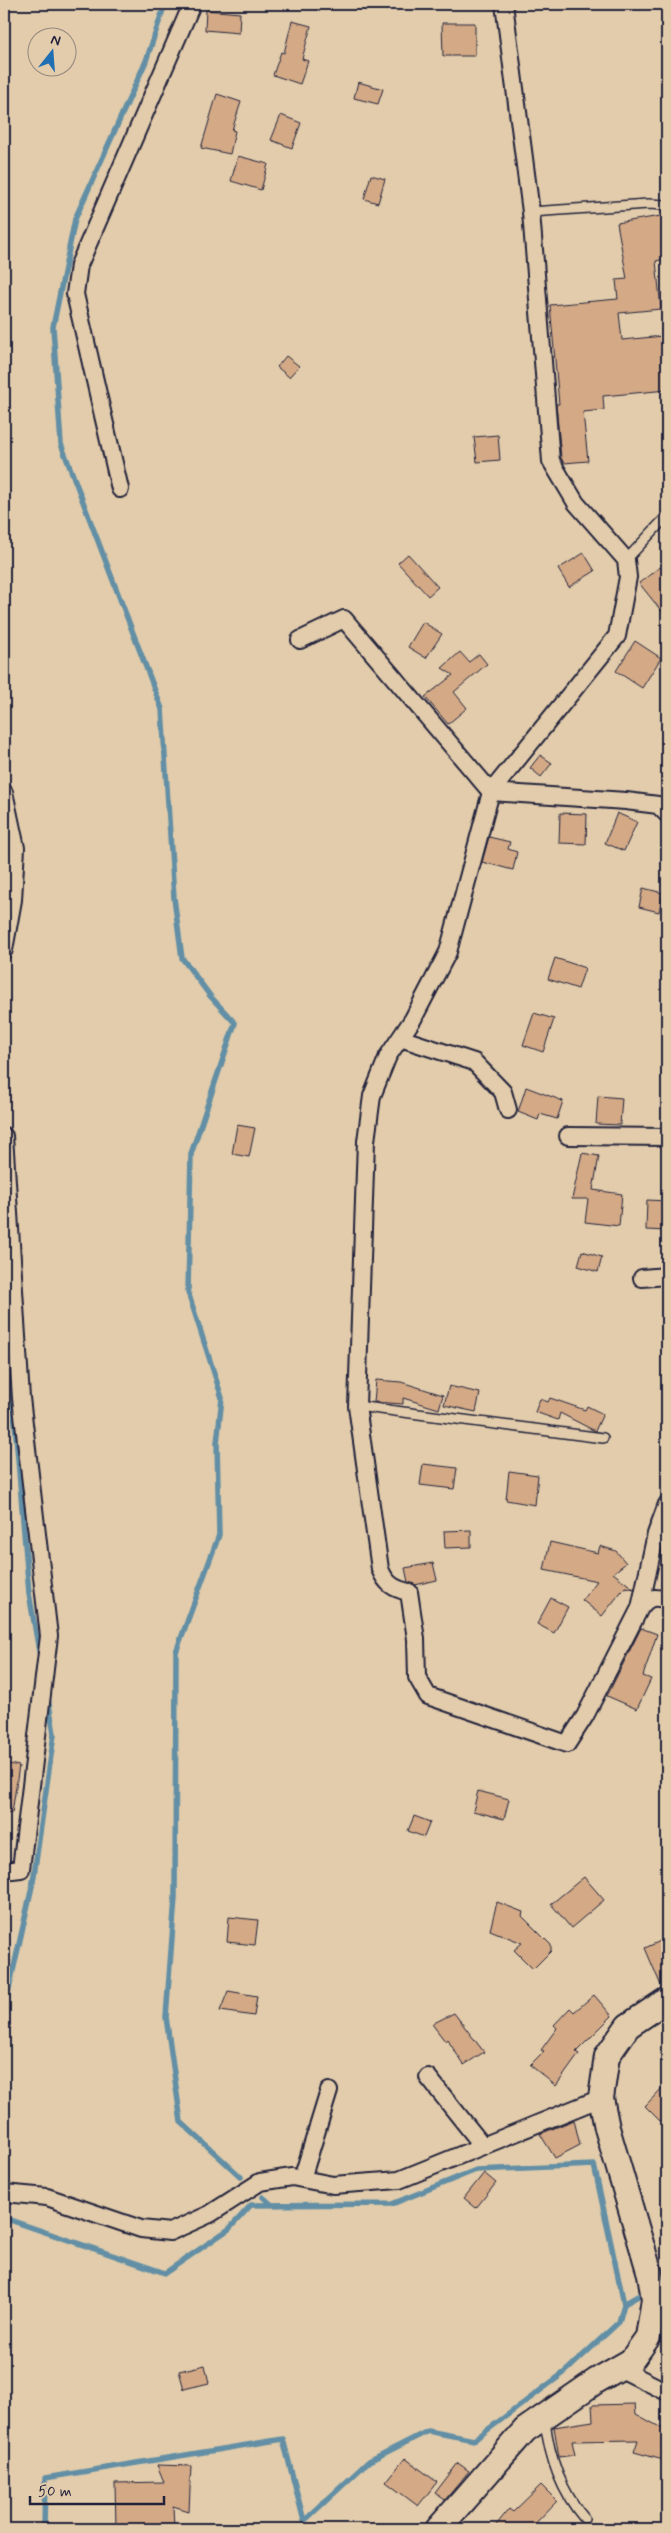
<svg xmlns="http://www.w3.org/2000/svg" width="671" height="2533" font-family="Mynerve,sans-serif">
<rect width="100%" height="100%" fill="#e2ccab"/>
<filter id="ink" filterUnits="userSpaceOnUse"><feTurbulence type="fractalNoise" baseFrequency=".02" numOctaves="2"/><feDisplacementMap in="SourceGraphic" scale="10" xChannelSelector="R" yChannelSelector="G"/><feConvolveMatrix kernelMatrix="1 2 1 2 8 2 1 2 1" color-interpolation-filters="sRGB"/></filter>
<g filter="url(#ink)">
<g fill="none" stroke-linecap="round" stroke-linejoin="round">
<path stroke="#628fa5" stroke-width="5.5" d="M165,4l-19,57 -71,158 -22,108 8,117 101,265 12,189 8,60 29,39 24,26 -44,131 -3,138 34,106 -5,45 2,92 -43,117 -1,246 -9,119 15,105 60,55
M4,1334l7,40 18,219 11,64
M4,2011l29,-129 21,-148 -6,-36
M263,2197l9,8
M4,2218l161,55 64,-44 22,-24 141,-1 84,-34 118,-5 30,139
M667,2279v-1
M44,2529l1,-51 238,-39 21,82 65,-60 59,-30 46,9 91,-68 54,-50 5,-18 14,-8"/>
</g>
<path fill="#d3a986" stroke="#22223b" d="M206,10l34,3 -1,20 -34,-3z
M292,21l19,5 -9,33 6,2 -8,23 -27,-9 8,-23 3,1z
M442,23h33v33h-32z
M358,82l25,7 -5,15 -24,-6z
M217,94l24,8 -9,28 3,1 -5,23 -29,-6z
M281,115l20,8 -9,25 -21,-8z
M238,156l30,8 -7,26 -30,-9z
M371,175l14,4 -7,24 -14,-4z
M667,215v24l-5,1 3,19 -9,2 5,48 -42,4 3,27 41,-4 1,11h3v43l-64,6 1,14 -21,2 5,49 -24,2 -3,-5 -5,-54h3l-9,-99 68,-6 -2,-19 11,-1 -10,-56z
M286,356l13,10 -10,11 -12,-10z
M498,435l2,25 -23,2 -3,-25z
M584,553l11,18 -26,16 -11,-18z
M408,554l30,33 -10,9 -30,-33z
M660,567l7,10v41l-28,-35z
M423,622l19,12 -16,24 -18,-11z
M635,641l26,17 -19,30 -26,-17z
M460,652l9,10 10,-8 8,10 -33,28 13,16 -19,16 -23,-27 28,-22 -11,-7z
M540,755l12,8 -11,14 -11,-9z
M560,813l27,1 -1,30 -27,-1z
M617,813l20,9 -13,29 -19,-8z
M489,837l21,5 -2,7 9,3 -4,18 -31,-8z
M643,888l20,5 -4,19 -20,-5z
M555,958l30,10 -7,21 -30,-10z
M534,1013l20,6 -11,33 -20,-7z
M526,1087l37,14 -6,18 -17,-5 -2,6 -20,-8z
M598,1096l24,2 -2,27 -24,-1z
M237,1125l18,3 -6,29 -17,-3z
M582,1153l17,3 -6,34 29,4 -3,32 -34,-4 3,-23h-16z
M647,1200l20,1v30l-21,-1z
M582,1251l20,6 -4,15 -20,-6z
M376,1380l25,2 42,13 -4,14 -36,-11v6l-29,-2z
M449,1386l31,7 -4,19 -32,-7z
M550,1398l35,12 2,-4 16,8 -8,17 -35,-18 -2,7 -23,-8 5,-13 8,3z
M423,1464l34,4 -3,21 -34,-4z
M509,1471l29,4 -3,30 -29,-5z
M471,1530v17l-26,1 -1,-17z
M550,1542l48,11 2,-7 16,5 10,12 -13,10 21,16 -9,-2 -23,29 -20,-16 15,-19 -53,-11z
M433,1563l4,17 -22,5 -7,-3 -3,-14z
M551,1598l17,9 -14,26 -17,-9z
M641,1628l16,6 -14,42 8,3 -14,30 -30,-13z
M4,1763l15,3 -7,47 -8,-1z
M478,1791l31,8 -5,20 -31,-8z
M414,1816l16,6 -6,15 -16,-6z
M584,1877l20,23 -33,28 -20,-24z
M497,1902l26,10 -1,4 29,29v6l-18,18 -19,-19 8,-7 -32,-13z
M229,1917l29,3 -3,25 -28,-3z
M667,1938v48l-5,2 -17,-40z
M228,1991l29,5 -3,20 -34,-5z
M594,1995l18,21 -36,36 3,2 -23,32 -26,-21 14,-14 -3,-1 16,-22 -3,-3 16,-17 4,4z
M454,2013l30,39 -20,13 -17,-26 -2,2 -13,-17z
M667,2083v31l-7,7 -15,-15z
M574,2120l6,25 -25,13 -15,-24z
M484,2173l12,10 -20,25 -12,-10z
M205,2365l4,18 -25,6 -5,-18z
M635,2404l1,10 31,17v30l-33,-9 4,-12 -66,1 3,14 -16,2 -5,-30 39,-6 -1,-16z
M405,2458l32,24 -19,24 -32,-24z
M458,2463l11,8 -24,29 -10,-7z
M157,2465l34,1 -2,45 -16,-5 1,23h-58l-1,-46 49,-1z
M541,2485l16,16 -27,28h-37l16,-20 4,3z"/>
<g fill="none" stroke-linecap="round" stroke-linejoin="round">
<g stroke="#22223b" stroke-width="12">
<path id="service" d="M531,212l117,-8 19,1
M626,560l41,-44
M357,1406l246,32
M545,2420c4,36 15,70 39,98"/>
</g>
<g stroke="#22223b" stroke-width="20">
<path id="minor" d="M504,4l27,208 20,249 25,42 50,57 2,17 -11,59 -126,156 -43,160 -35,67 -25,37 -16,40 -6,45 -9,265 23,163c6,15 14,20 29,23l7,47 1,38 11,19 139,48 18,-28 55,-108c8,-11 14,-12 27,-8
M120,489l-45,-195 4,-29 113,-261
M300,640l44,-21 147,173 135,9 32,4 9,9
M4,792l12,56 -3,52 -9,50
M400,1038l74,24 29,30 5,18
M4,1136l17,262 28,238 -28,233 -17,2
M568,1136l99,1
M642,1278l25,-2
M640,1608l16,-74 11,-30
M428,2077l55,69
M302,2179l27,-88
M4,2193l43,4 94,32 29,3 40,-18 50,-32 32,-5 41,8 66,-5 202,-82
M619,2368l48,24"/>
</g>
<g stroke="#22223b" stroke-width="28">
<path id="secondary" d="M438,2529l87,-99 71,-49 35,-20 17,-24 6,-38 -4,-25 -43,-146 -6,-30 6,-42 21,-30 39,-26"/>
</g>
<use href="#service" stroke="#e2ccab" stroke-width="9"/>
<use href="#minor" stroke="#e2ccab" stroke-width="16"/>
<use href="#secondary" stroke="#e2ccab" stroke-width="24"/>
</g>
</g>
<rect width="671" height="2533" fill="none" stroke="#e2ccab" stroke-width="20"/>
<rect x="10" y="10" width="651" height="2513" fill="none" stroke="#22223b" stroke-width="2" filter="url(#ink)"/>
<g transform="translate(52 52) rotate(17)"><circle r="24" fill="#e2ccab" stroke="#95887e"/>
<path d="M0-4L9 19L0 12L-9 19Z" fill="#1f6fb2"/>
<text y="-8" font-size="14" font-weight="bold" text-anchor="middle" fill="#22223b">N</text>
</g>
<path d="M30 2496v8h134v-8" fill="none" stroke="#22223b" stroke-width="2.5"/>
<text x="38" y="2496" font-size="15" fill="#22223b" stroke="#e2ccab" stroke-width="4" paint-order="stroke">50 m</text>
</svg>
